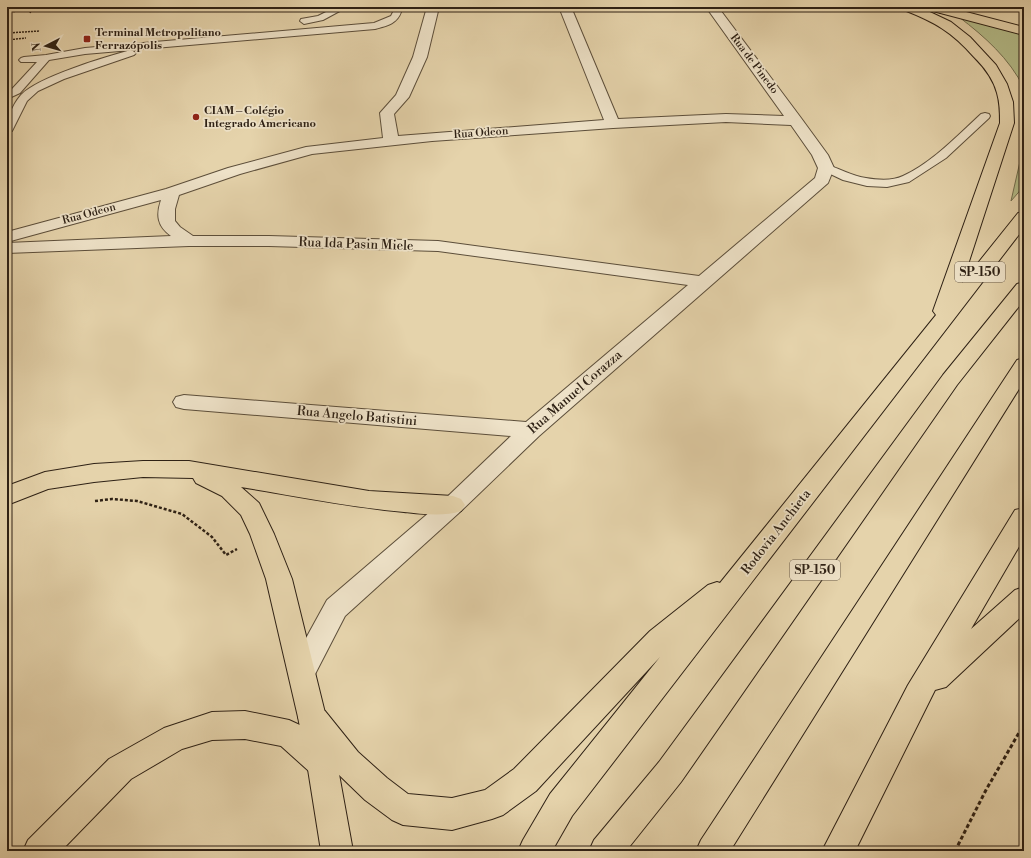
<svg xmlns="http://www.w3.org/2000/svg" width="1031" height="858" font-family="'Libre Bodoni',serif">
<rect width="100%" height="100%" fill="#e5d3ab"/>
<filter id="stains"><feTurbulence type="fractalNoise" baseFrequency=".005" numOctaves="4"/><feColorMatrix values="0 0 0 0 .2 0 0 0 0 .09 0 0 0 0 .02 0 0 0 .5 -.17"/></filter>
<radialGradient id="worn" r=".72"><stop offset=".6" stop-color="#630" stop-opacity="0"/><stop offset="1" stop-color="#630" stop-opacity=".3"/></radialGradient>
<path fill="#b4bc89" stroke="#716e4f" d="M959,17l65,18v53c-15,-30 -39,-51 -65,-71z
M1024,144v42l-13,15z"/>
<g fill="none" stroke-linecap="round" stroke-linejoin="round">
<g stroke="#5c4e3a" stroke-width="2">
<path id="service" d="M336,7h11l-24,13 -19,4 -4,-3 1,-2 17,-3z
M390,7h8l3,5c-4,12 -15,14 -26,17l-290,25 -36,6 -29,33 -13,6v-7l5,-3 25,-27h-16l-2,-2 2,-2 3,-1 22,-2 39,-7 289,-25 17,-7 2,-4z
M131,50l5,3 -2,2 -70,24 -26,12 -11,10 -15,30 -5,3c0,-15 4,-27 14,-39 17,-18 84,-38 110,-45z
M985,113l4,1 1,2 -1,2 -43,40 -37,24 -22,5 -20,-1 -24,-6 -21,-10 -2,-2 2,-2 4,-1c14,3 25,11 40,13 11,2 27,3 37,-2 30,-14 54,-40 78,-62z"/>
</g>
<g stroke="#5c4e3a" stroke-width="2">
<path id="minor" d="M427,7h12l-12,50 -18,40 -15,17 4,22 206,-16 -45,-113h12l47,112 108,-5 58,2 -78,-109h12l83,111 27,37 6,13 -6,15 -289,253 -78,75 -116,105 -33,64 -10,3 -10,-3 -4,-9 39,-71 118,-101 66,-63 -327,-27 -8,-2 -3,-5 3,-5 8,-2 342,27 162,-137 -250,-34 -169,-5h-80l-182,7v-10l164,-7c-14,-10 -15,-21 -10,-36l-154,42v-10l159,-43 62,-21 78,-21 77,-9 -3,-25 16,-18 17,-38zM726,122l65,3 21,30 6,13 -3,10 -116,98 -261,-35 -169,-5h-76l-13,-9 -5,-6v-12l4,-14 61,-21 72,-20 120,-13 181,-13z"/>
</g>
<g stroke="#2e2115" stroke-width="2">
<path id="primary" d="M927,7h20l77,20v8l-95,-25z
M143,461h46l180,30 84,5 8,3 4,6 -4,6c-17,6 -39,3 -57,1 -55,-5 -109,-16 -163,-25l18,16 15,31 18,45 34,138 -4,10 -10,3 -10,-3 31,26 4,10 -4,10 -11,5 -11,-5 -30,-27 -36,-7 -33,1 -30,9 -51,30 -70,72h-38l5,-11 81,-81 55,-31 48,-16 33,-1 44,9 13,6 -4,-9 -32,-138 -16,-45 -9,-19 -19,-19 -26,-13 -3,-5 -50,-1 -49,5 -46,7 -41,16v-19l38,-14 49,-8z"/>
</g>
<g stroke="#2e2115" stroke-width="2">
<path id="trunk" d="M902,7h16l14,6 19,9 19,15 26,28 11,19 6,18 1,21 -52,160 56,-70 6,-1v16l-452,588 -20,35h-34l5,-11 27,-46 110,-137 -124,134 -33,24 -11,4 -40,11 -49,-5 -11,-5 -27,-20 -29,-28 -31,-41 -5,-10 5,-10 10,-4 10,4 33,41 29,26 21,16 44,4 33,-8 29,-21 136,-138 58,-46 9,-3 3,1 216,-268 -3,-4 67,-188c0,-10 0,-20 -3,-30 -4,-15 -13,-26 -23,-36 -22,-25 -39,-35 -70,-47z
M1024,508v30l-53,91 44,-39 9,-3v27l-78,73 -11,3 -80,161h-33l86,-166 107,-175z"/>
</g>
<g stroke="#2e2115" stroke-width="2">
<path id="motorway" d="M934,7h13l2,3 -2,3c-6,1 -9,-1 -13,-6z
M1024,282v18l-67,85 -276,397 -55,69h-37l5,-11 65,-78 284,-387 74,-91z
M1024,358v23l-294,470h-34l5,-11 316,-480z
M312,704l10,3 4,10 11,46 16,88h-32l-14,-88 -9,-46 4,-10z"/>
</g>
<path stroke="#2e2115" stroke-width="1.5" stroke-dasharray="2 1" stroke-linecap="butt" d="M7,9l22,-2
M7,12l42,-3 1,-2
M7,33l33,-2
M7,40l19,-2"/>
<path stroke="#2e2115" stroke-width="2.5" stroke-dasharray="3 2" stroke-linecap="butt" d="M95,501l17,-2 25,2 45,13 30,23 14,18 11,-6"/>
<path stroke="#2e2115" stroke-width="3" stroke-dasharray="4 2.5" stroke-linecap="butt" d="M955,851l31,-61 38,-66"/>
<use href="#service" fill="#eee2c8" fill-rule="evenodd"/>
<use href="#minor" fill="#eee2c8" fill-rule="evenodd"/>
<use href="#primary" fill="#e5d3ab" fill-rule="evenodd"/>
<use href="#trunk" fill="#e5d3ab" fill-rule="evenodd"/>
<use href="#motorway" fill="#e5d3ab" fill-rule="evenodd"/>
<path stroke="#2e2115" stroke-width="1.5" stroke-dasharray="2 1" stroke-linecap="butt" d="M30,13l3,-6"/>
</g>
<g fill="#8f2418" stroke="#eee2c8" stroke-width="1.5">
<rect x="83" y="35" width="8" height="8" rx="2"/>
<circle cx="196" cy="117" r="4"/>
</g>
<g text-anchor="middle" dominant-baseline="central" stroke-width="3.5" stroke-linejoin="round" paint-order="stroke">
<g font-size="11" font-weight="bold" fill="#2e2115" stroke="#eee2c8" text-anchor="start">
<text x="95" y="33">Terminal Metropolitano<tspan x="95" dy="13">Ferrazópolis</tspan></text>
<text x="204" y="111">CIAM – Colégio<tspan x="204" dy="13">Integrado Americano</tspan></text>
</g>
<g font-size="11" fill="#2e2115" stroke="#eee2c8">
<text transform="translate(754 64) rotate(53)">Rua de Pinedo</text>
<text transform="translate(481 133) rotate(-4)">Rua Odeon</text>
<text transform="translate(89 214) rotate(-15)">Rua Odeon</text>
</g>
<g fill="#eee2c8" stroke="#685b4b" stroke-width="1">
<rect x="955" y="262" width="50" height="20" rx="3"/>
<rect x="790" y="560" width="50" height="20" rx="3"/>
</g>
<g font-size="12" font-weight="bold" fill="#2e2115">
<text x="980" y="272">SP-150</text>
<text x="815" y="570">SP-150</text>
</g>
<g font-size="13" fill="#2e2115" stroke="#eee2c8">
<text transform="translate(356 244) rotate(2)">Rua Ida Pasin Miele</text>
<text transform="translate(575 392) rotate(-41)">Rua Manuel Corazza</text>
<text transform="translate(357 416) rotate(5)">Rua Angelo Batistini</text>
<text transform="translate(776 532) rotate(-52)">Rodovia Anchieta</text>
</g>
</g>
<rect width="1031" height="858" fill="none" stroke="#e5d3ab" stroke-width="24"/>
<rect x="8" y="8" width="1015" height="842" fill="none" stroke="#2e2115" stroke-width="2"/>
<rect x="12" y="12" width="1007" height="834" fill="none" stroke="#2e2115"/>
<g transform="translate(46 46) rotate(264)" stroke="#eee2c8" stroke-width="3" paint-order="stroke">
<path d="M0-3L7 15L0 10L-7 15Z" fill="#2e2115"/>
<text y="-6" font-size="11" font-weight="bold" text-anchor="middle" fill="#2e2115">N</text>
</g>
<rect width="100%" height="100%" filter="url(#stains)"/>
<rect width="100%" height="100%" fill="url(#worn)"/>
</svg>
